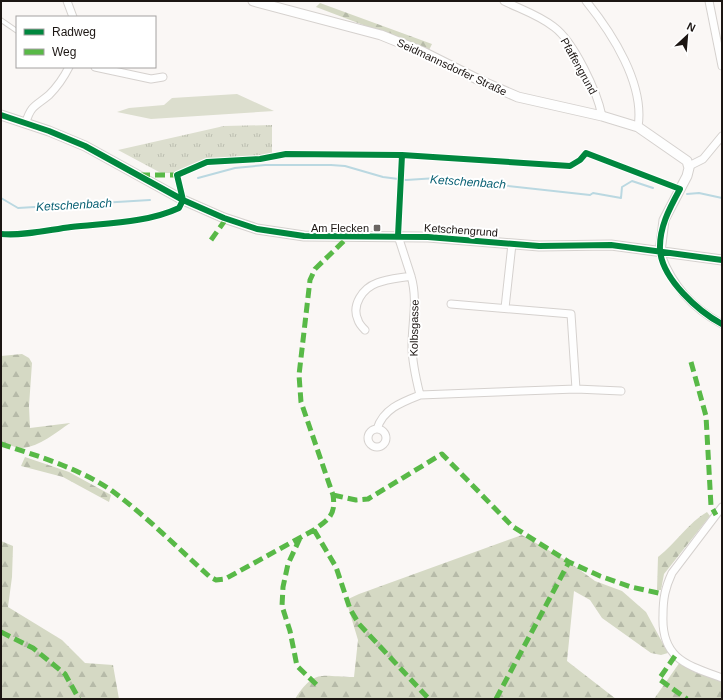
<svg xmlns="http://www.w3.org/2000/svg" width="723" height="700" font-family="Helvetica,sans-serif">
<defs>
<pattern id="forest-firs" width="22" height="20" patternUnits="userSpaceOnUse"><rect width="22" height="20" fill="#d5d9c4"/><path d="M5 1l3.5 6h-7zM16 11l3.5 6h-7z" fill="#b6baa8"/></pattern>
<pattern id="park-tufts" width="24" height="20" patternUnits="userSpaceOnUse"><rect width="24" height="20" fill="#dcdece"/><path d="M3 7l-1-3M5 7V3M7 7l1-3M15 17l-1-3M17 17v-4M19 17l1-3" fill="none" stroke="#bcbeb0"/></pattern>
</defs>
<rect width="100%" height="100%" fill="#faf7f5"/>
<path fill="#dcdece" d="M237,94l37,17 -123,8 -34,-7 12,-4 35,-3 8,-7z"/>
<path fill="url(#forest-firs)" d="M320,3l112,41 -3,6 -113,-43z
M22,354l7,4 3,5 -3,43 1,22 40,-5c-13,9 -31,24 -48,25 -6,0 -15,-4 -21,-6v-86z
M25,457l44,15 42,23 -2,7 -46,-25 -42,-11z
M707,512l3,4 -46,58 -3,16h-4l1,-33c18,-14 31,-35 49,-45z
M522,535l47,27 26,19 27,10 24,21 22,41 -7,2 -10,-2 -49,-35 -12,-18 -16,-9 -7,70 49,38h-321c20,-31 26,-22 59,-22l4,-37 -12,-40 13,-6z
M1,541l12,5 -1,31 -4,30 54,33 23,23 28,2 6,34h-118z
M680,662l42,14v23h-68z"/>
<path fill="url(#park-tufts)" d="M272,125v30l-66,5 -29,13h-16l-43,-23 106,-24z"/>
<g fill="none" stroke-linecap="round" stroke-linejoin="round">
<path stroke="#bad8e1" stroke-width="2" d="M198,178l37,-10 30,-3h66l14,1 38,11 23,3 31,-2 153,17 3,-2 28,5 1,-11 10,-6 21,7
M687,194l12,-1 23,5
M1,198l17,10 132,-8"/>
<g stroke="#d5d1ce" stroke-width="5.5">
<path id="service" d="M1,20l16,11"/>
</g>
<g stroke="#d5d1ce" stroke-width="9">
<path id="minor" d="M67,1l6,16
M504,1c16,8 35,14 50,26 20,15 43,64 48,89
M586,1c26,32 59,83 52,126
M709,1l13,65
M95,67l56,12 12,-2
M26,122c5,-17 10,-16 23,-27 8,-8 15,-18 20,-28
M689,166l14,-7 19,-23
M660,252c11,32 32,56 62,72
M451,304l120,10 5,75
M505,308l7,-64
M365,330c-3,-3 -6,-6 -7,-10 -7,-15 5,-32 19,-37 10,-4 23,-5 34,-7l-13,-40
M420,395l156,-6 45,2
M377,429c6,-20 25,-27 43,-34 -4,-16 -8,-33 -8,-49 0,-24 6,-46 -1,-70
M368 438a9 9 0 1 1 18 0a9 9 0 1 1-18 0Z
M722,507l-50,66c-7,15 -9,26 -9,42 -2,44 24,50 59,63"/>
</g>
<g stroke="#d5d1ce" stroke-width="11">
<path id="tertiary" d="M253,1l128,34 42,17 58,29 37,16 84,19 36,11 49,34 2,7 -2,8 -23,44 -4,32
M1,115l48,16 36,15 98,54 41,18 33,11 47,7 124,1 111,9 72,-1 111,15"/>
</g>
<use href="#service" stroke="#fefefe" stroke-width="3.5"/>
<use href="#minor" stroke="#fefefe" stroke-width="7"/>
<use href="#tertiary" stroke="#fefefe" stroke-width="9"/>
<path stroke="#58b947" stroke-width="5" stroke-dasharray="10 5" stroke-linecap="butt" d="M140,175h37
M211,240l15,-21
M691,362l15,54 5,90 5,9
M1,444c37,12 77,24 110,46 35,26 67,58 99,87l6,3 9,-1 89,-49c15,-11 22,-15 19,-35l-32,-93 -2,-27 11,-95 5,-11 33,-32
M333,495l23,5 12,-1 74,-45 70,72 57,36 31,14 31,11 32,7
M314,530l22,37 14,42 9,15 70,75
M300,538l-12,26 -5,23 -1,19 8,25 7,35 23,22
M1,632l32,16 32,26 14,25
M675,656l-16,23 28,20
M496,699l73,-137"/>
<g stroke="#fff" stroke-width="8">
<path id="cycleway" d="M1,115l48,16 36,15 98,54 41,18 33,11 47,7 124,1 111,9 72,-1 111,15
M1,234c23,2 47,-4 70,-7 35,-4 76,-4 108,-19l4,-8 -6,-25 30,-13 53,-3 26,-5 116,1 168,11 10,-6 6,-7 94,36c-11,20 -21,39 -20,61 2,29 39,62 62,74
M398,236l4,-81"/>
</g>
<use href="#cycleway" stroke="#00873e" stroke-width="6"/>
</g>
<rect fill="#6a6562" stroke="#fff" stroke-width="1.5" x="373" y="224" width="8" height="8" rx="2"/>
<g text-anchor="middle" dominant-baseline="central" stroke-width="4" stroke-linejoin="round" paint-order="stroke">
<g font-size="11" fill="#1c1613" stroke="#fff">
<text transform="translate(579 66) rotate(61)">Pfaffengrund</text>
<text transform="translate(452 67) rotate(25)">Seidmannsdorfer Straße</text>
<text transform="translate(461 230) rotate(4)">Ketschengrund</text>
<text transform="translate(414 328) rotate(-89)">Kolbsgasse</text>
</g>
<g font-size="11" fill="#1c1613" stroke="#fff" text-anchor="end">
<text x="369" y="228">Am Flecken</text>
</g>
<g font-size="12" font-style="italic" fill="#0b6275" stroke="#fff">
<text transform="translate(468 182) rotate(4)">Ketschenbach</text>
<text transform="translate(74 205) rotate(-3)">Ketschenbach</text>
</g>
</g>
<rect width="723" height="700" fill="none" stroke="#1c1613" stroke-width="4"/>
<rect x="16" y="16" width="140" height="52" fill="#ffffff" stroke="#a4a2a1"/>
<rect x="24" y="29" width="20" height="6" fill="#00873e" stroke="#a4a2a1"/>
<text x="52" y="36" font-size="12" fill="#1c1613">Radweg</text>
<rect x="24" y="49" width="20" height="6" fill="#58b947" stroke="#a4a2a1"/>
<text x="52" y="56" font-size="12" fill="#1c1613">Weg</text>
<g transform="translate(687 36) rotate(26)" stroke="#ffffff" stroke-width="3" paint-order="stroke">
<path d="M0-3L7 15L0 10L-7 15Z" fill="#1c1613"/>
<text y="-6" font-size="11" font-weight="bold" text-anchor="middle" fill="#1c1613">N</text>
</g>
</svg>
